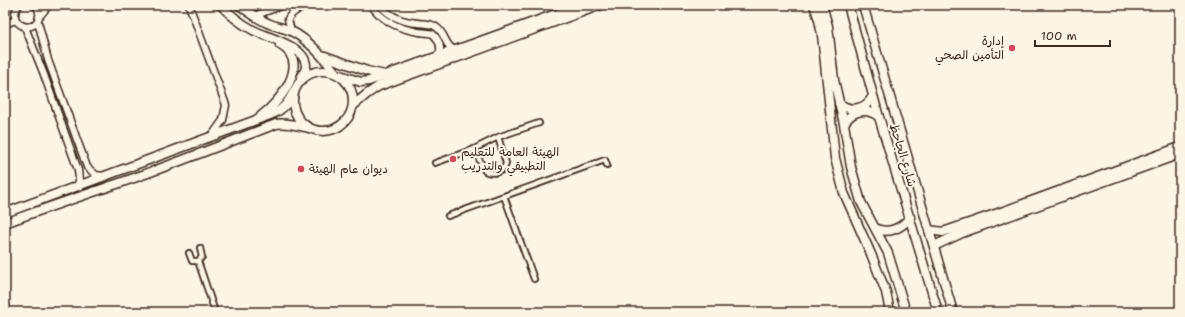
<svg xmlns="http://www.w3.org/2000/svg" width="1185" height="317" font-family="'Shantell Sans','Playpen Sans Arabic',sans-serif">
<rect width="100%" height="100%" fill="#fcf5e5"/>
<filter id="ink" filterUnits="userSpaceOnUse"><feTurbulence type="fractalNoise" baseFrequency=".025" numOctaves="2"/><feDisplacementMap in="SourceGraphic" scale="8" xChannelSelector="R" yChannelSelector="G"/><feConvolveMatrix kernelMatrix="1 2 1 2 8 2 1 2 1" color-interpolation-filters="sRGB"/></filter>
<g filter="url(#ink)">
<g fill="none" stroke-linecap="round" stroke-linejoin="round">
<g stroke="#3b2a1e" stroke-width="8">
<path id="pedestrian" d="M474,149l11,22c7,4 20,1 21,-8l-8,-26
M435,163l39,-14 24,-12 41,-14
M504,196l30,83
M448,216l157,-56 2,5
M189,253l3,8h6l4,-4 -2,-9
M198,261l17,51"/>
</g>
<g stroke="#3b2a1e" stroke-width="9">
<path id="minor" d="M19,5c-15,20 17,31 20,11 1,-4 -1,-8 -4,-11
M189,5l37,100 -3,15 -12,17
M371,5c10,14 26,23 43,26 6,2 13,1 19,3 6,6 9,13 6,21
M380,5c10,12 23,17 38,18 6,1 13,0 18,4 10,6 8,19 19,23
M254,16l29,-11
M39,17l9,-11
M38,22l10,38 39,107 9,8 8,1
M5,24l11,-4
M25,27l18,45 35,98 1,10 -1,6
M291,31l-3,-12c5,-9 14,-11 23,-14"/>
</g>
<g stroke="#3b2a1e" stroke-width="11">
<path id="tertiary" d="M221,5c9,10 19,18 32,25 15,8 53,16 53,36 0,4 -3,8 -5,12
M239,5c10,7 20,15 31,19 7,3 15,4 21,7 18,9 33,27 45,42
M814,5l5,15 3,15 13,123 9,35 27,61 15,38 4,20
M822,5l6,21 6,54 10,44 7,43 10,35 27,51 18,59
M848,5l31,112 59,195
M863,5l90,307
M322,55l45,16 18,4
M293 101a30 30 0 1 1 60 0a30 30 0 1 1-60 0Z
M340,75l21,7 8,-1 212,-76
M839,103c12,10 27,6 34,-7
M354,105l13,-11 12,-8 222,-81
M261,116c19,-14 51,-54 19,-71
M844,124c7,-14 23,-17 35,-7
M5,213l251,-93c18,-6 28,-8 37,-27
M5,223c43,-16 86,-30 129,-45 48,-17 95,-36 142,-54 12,-2 22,2 33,4
M875,228c13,7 27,0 35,-11
M929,230l14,2 61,-21 176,-64
M934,246l28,-13 218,-79"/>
</g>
<use href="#pedestrian" stroke="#fcf5e5" stroke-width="4.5"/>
<use href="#minor" stroke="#fcf5e5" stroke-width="6"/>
<use href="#tertiary" stroke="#fcf5e5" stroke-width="8"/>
</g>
</g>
<g fill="#d1495b" stroke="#fcf5e5" stroke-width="1.5">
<circle cx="1012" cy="48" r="4"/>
<circle cx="453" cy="159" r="4"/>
<circle cx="301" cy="169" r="4"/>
</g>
<g text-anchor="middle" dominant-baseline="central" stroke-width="4" stroke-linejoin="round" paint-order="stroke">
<g font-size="12" fill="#3b2a1e" stroke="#fcf5e5" text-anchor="start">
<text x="1004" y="41" text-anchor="end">إدارة<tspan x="1004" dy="14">التأمين الصحي</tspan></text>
<text x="461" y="152">الهيئة العامة للتعليم<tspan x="461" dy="14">التطبيقي والتدريب</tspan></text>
<text x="309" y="169">ديوان عام الهيئة</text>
</g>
<g font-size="12" fill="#3b2a1e" stroke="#fcf5e5">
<text transform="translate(903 155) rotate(73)">شارع الجاحظ</text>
</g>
</g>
<rect width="1185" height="317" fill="none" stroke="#fcf5e5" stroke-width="20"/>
<rect x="10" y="10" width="1165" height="297" fill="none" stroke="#3b2a1e" stroke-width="1.5" filter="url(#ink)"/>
<path d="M1035 40v6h75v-6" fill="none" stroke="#3b2a1e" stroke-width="2"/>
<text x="1041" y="40" font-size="12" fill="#3b2a1e" stroke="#fcf5e5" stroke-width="3" paint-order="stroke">100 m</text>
</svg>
